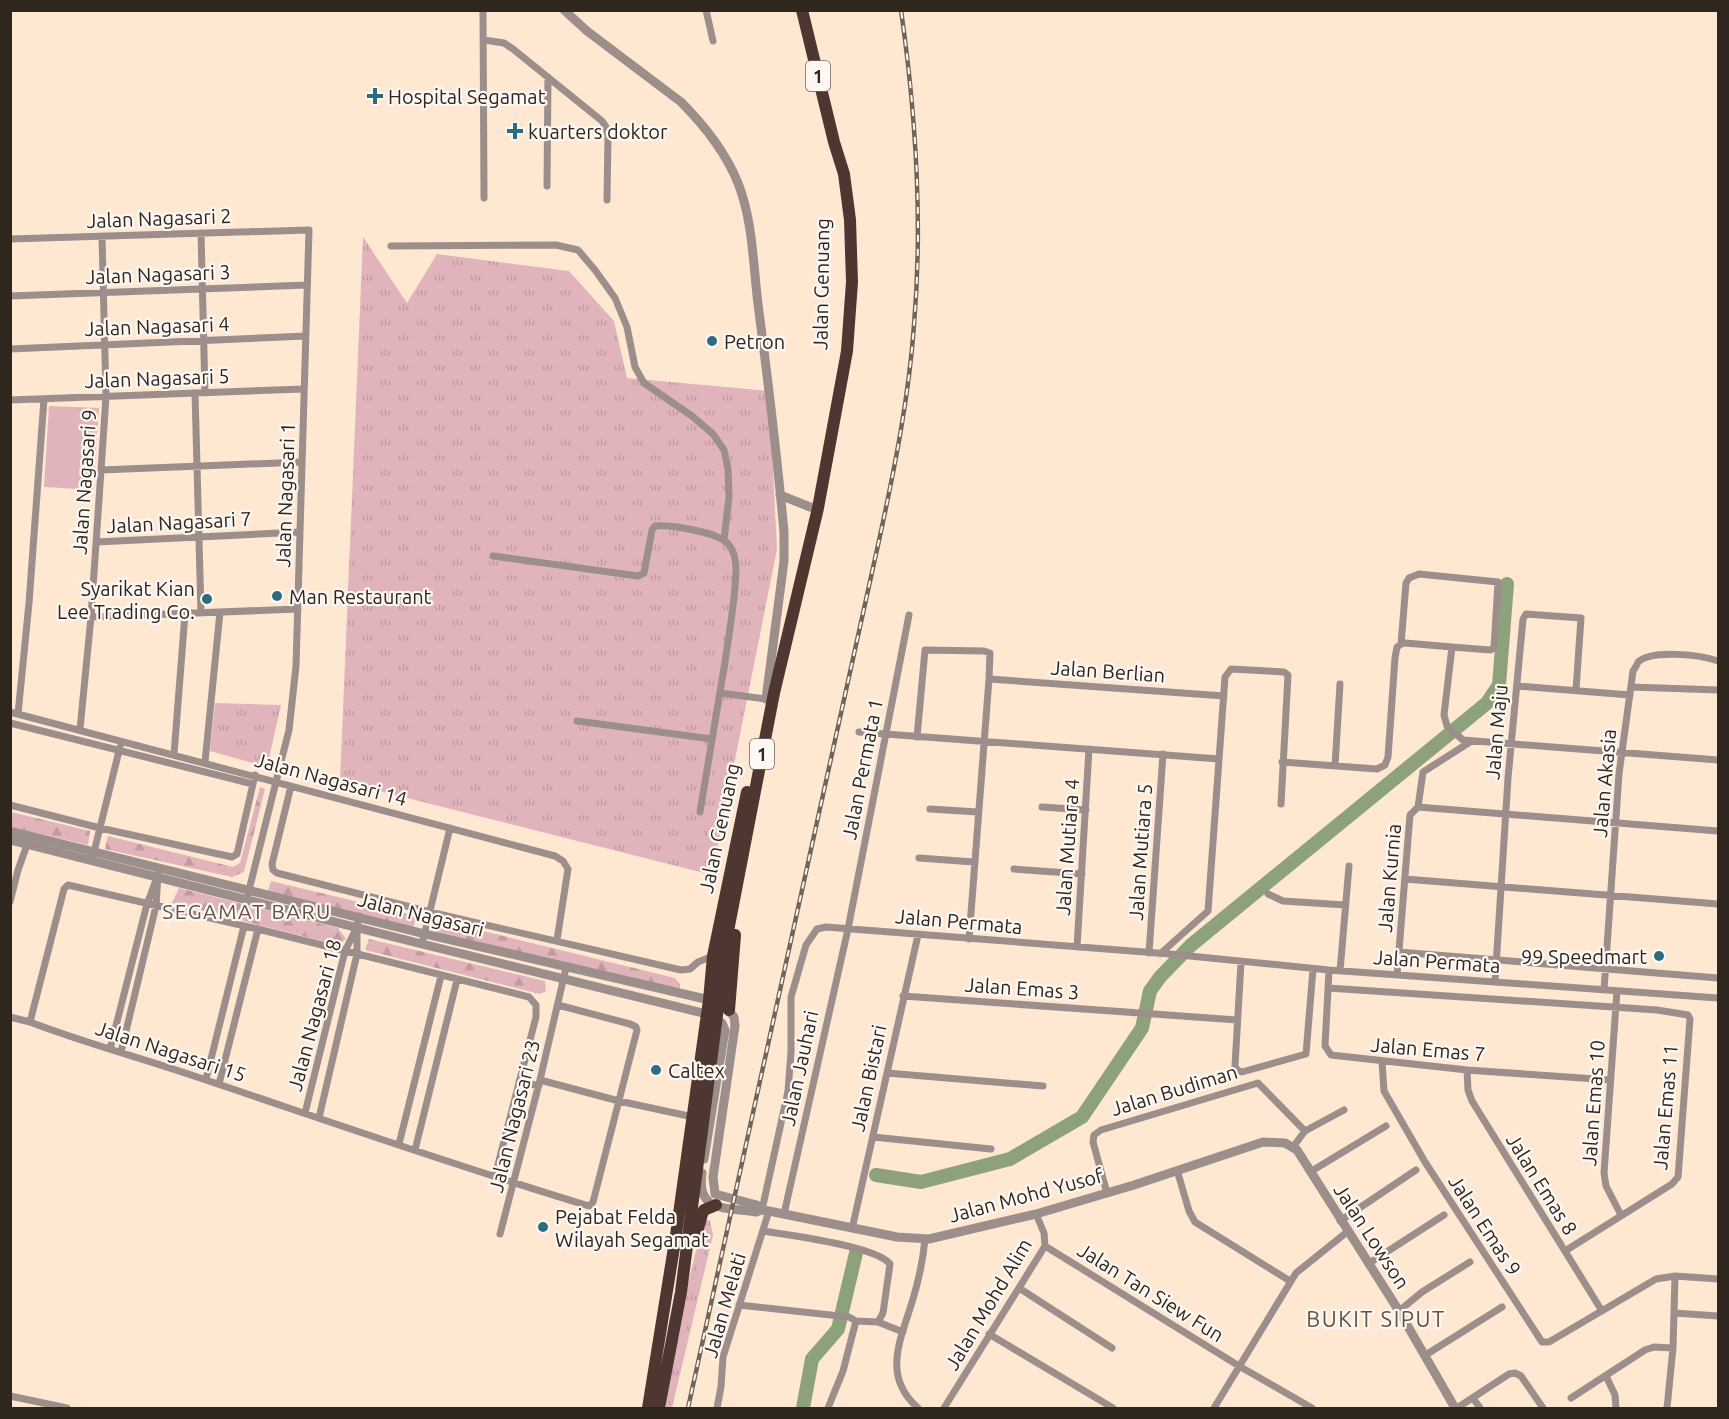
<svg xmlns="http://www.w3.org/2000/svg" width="1729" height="1419" font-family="Ubuntu,sans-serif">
<defs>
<pattern id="grass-tufts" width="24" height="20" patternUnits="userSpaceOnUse" patternTransform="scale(1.5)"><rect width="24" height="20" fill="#e1b4bb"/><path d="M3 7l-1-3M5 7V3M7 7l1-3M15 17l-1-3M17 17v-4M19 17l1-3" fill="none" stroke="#c19ba0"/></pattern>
<pattern id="forest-firs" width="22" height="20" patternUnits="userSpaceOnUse" patternTransform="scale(1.5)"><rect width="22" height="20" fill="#e1b4bb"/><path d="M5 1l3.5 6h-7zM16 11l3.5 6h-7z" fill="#c19ba0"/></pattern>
</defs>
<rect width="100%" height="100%" fill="#fee8d1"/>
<path fill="url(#grass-tufts)" d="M363,237l44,66 30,-49 132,17 45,50 13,57 142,13 8,158 -65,326 -372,-94z
M215,703l66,2 -14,62 -57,-16z
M704,1218l6,3 3,14 -41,173h-7l21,-116z"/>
<path fill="url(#forest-firs)" d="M260,787l5,2 -21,83 -12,5 -127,-28 3,-13 125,31 7,-4z
M11,812l79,19 -2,14 -77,-18z
M271,881l146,35 -4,12 -145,-37z
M179,888l159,40 8,11 -8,6 -166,-42z
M438,920l237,58 5,6v5l-4,1 -241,-57z
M369,939l176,42 1,10 -6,3 -175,-44z"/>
<path fill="#e1b4bb" d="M49,406l50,2 -6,82 -49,-3z"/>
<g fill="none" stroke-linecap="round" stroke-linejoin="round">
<path stroke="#8ea17d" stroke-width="14" d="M876,1175l45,7 89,-23 72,-42 60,-89 8,-37 10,-14 30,-31 297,-243 12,-18 8,-101
M803,1408l9,-49 26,-30 18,-76"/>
<path stroke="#9c8e8a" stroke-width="7" d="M483,10l1,188
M706,10l7,31
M484,40l20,3 9,6 89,72 4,6 2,9 -1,64
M547,186l1,-109
M201,233l4,160
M10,239l299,-9 -13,436 -7,64 -41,164
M391,246l165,-1 22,5 17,20 20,28 12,29 8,40 9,16 48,33 21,18 11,16 4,19 1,28 -5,43
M10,296l297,-11
M10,349l296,-13
M195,393l6,220
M10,400l294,-11
M101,470l201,-8
M96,542l204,-10
M493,556l145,20 6,-3 8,-43 3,-4c16,-1 65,6 74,19 6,7 7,18 7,26 -1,31 -7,62 -11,91 -8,50 -17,100 -25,150
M91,617l207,-8
M1401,644l5,-61 3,-5 10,-4 79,8 -4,66 -4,2 -38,-3
M989,679l235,17
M1517,686l113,9
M1631,687l87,3
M720,693l46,6
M10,712l545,144 8,5 5,8 -11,71
M18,714l11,-111 15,-204
M577,721l135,18
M10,723l243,61
M80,729l11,-112 15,-220 -4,-161
M859,732l360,27
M917,737l8,-87 59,1 6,2 -1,26 -20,260
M174,754l11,-140
M205,762l15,-150
M1282,762l95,7 8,-4 3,-8 7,-99 2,-11 4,-3 4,-1 47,4 -8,68 3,11 16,14 255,20
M1335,766l5,-82
M291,786l-19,78 1,6 4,3 153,39 251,58 9,-1 8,-7 15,-6
M10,805l90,23 132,29 5,-3 18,-79
M1042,807l44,3
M1418,807l300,24
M930,809l48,3
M93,856l27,-109
M919,858l55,4
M1014,869l68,5
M1405,879l313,25
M1268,894l15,7 62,4
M10,902l8,-32 9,-25
M422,944l28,-116
M1077,947l12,-198
M1399,952l319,26
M1149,953l14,-199
M1160,954l48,-43 17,-234 6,-8 53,3 4,3 -7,129
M1241,962l-6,104 2,4 5,2 64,-18 7,-85
M1329,970l-4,76 6,9 136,15 143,10
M1340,971l9,-105
M1397,975l13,-160 8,-8 5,-35 47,-30
M1495,982l13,-204 15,-159 3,-5 55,4 -5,72
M1328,988l329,22 31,5 2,4 -12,158 -6,7 -107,67
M1604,990l15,-216 14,-103c1,-1 5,-8 5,-9 14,-13 63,-7 80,-1
M1617,991l-13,182 2,13 15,29
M903,996l334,24
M10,1017l20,5
M110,1049l37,-145 8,-21
M121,1052l35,-146 2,-32
M1382,1062l2,29 41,71 117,180h7l107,-63 19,-3 43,3
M1467,1070l1,20 4,11 130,210
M887,1073l156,13
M206,1079l38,-153
M540,1080l79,21 74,16
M519,1081l20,5
M219,1084l39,-155
M305,1113l40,-162 11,-22
M319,1118l38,-164v-27l2,-11
M873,1137l118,12
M399,1144l42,-168
M1293,1147l12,-16 39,-21
M415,1150l42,-170
M1177,1170l12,41 6,11 95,59
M1310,1172l76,-46
M495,1176l41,-159v-12l-7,-8 -271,-68 -190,-44 -4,4 -34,133c57,22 116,37 173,57 128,43 256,88 386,127l4,-4 44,-172 -1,-3 -6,-3 -72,-19
M1107,1193l-14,-51 1,-7 7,-5 157,-47 47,48
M762,1210l26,-119 3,-39v-55l15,-52 11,-16 9,-2 344,27 159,16 389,28
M784,1214l64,-285 61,-314
M1340,1221l76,-51
M852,1229l66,-294
M763,1231c25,4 113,15 127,33l-7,49 -5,9
M500,1234l40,-154 26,-112
M1045,1246l194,120 73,42
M1368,1264l76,-49
M1019,1288l93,60
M739,1305l110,12 7,4 22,1 25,10
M1399,1311l23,-19 48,-30
M1674,1313l44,3
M989,1334l124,74
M1424,1356l78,-49
M1606,1376l9,19 1,13
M10,1396l57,12
M1473,1398l7,10
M1571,1398l74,-48 9,-3 19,1
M717,1408l4,-21 2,-30 46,-146
M828,1408l15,-37 13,-50
M918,1408c-37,-32 -17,-69 -5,-109 6,-20 10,-39 12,-60
M944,1408l101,-162 -1,-13 -8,-19
M1214,1408l82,-135 51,-41
M1457,1408l52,-34 6,-1 6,3 22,32
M1667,1408l6,-60 2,-72"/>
<path stroke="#9c8e8a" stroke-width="9" d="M564,10l23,21 94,71c24,24 44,49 57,81 15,38 15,81 20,121 10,76 19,152 26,228v29l-18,138
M780,495l30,12 8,1
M10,831l415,103 289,67
M10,840l412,104 285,70 15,9 3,7 -21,129
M726,1007l8,10 1,9 -22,151 2,17 42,11 5,5 7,1 128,26 32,2 107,-25 98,-29 129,-43 22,1 12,7 102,161 56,97
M702,1173c-6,40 24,34 54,39l6,-2"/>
<path stroke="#4e3730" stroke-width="12" d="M729,1010l6,-75
M695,1240l7,-26 2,-4 12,-5
M648,1408l28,-173 33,-235 4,-44 34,-164
M659,1408l22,-116 47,-361 46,-238 44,-185 29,-157 5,-69 -2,-62 -6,-46 -10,-32 -32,-132"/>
<g stroke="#726558" stroke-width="4.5">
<path id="rail" d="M688,1408l192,-872c15,-70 29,-140 34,-211 9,-106 2,-210 -13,-315"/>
</g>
<use href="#rail" stroke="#fdf8f4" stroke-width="2" stroke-dasharray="7" stroke-linecap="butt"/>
</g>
<g fill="#2c6c81" stroke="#fdf8f4" stroke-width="2">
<path d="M372 87h6v6h6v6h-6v6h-6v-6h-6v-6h6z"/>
<path d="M512 122h6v6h6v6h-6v6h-6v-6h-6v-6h6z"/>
<circle cx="712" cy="341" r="6"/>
<circle cx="277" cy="596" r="6"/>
<circle cx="207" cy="599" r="6"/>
<circle cx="1659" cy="956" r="6"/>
<circle cx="656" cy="1070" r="6"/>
<circle cx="543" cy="1227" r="6"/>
</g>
<g text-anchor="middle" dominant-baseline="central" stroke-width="4.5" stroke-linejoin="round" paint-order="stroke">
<g fill="#fdf8f4" stroke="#6d665e" stroke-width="1.5">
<rect x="806" y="61" width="24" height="30" rx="4.5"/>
<rect x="750" y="739" width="24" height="30" rx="4.5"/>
</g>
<g font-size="18" font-weight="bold" fill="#2f271e">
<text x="818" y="76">1</text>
<text x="762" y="754">1</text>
</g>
<g font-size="20" fill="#2f271e" stroke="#fdf8f4" text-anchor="start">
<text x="388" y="96">Hospital Segamat</text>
<text x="528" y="131">kuarters doktor</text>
<text x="724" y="341">Petron</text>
<text x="195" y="588" text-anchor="end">Syarikat Kian<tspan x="195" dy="23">Lee Trading Co.</tspan></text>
<text x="289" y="596">Man Restaurant</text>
<text x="1647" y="956" text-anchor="end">99 Speedmart</text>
<text x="668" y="1070">Caltex</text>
<text x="555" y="1216">Pejabat Felda<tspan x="555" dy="23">Wilayah Segamat</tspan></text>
</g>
<g font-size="20" fill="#2f271e" stroke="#fdf8f4">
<text transform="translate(159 218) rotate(-2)">Jalan Nagasari 2</text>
<text transform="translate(158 274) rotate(-2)">Jalan Nagasari 3</text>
<text transform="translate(821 284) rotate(-89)">Jalan Genuang</text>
<text transform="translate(157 326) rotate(-2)">Jalan Nagasari 4</text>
<text transform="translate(157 378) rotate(-2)">Jalan Nagasari 5</text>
<text transform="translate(84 482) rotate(-86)">Jalan Nagasari 9</text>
<text transform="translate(285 495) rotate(-88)">Jalan Nagasari 1</text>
<text transform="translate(179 522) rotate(-3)">Jalan Nagasari 7</text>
<text transform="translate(1108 671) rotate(4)">Jalan Berlian</text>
<text transform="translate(1496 732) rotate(-85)">Jalan Maju</text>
<text transform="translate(862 769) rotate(-79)">Jalan Permata 1</text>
<text transform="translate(331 779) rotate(15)">Jalan Nagasari 14</text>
<text transform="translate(1604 783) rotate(-85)">Jalan Akasia</text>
<text transform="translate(719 828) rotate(-78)">Jalan Genuang</text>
<text transform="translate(1067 847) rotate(-86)">Jalan Mutiara 4</text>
<text transform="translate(1140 852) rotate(-86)">Jalan Mutiara 5</text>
<text transform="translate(1389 878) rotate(-85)">Jalan Kurnia</text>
<text transform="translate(421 914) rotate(14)">Jalan Nagasari</text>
<text transform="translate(959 921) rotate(5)">Jalan Permata</text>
<text transform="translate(1437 961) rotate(4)">Jalan Permata</text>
<text transform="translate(1022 988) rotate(4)">Jalan Emas 3</text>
<text transform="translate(314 1015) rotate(-75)">Jalan Nagasari 18</text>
<text transform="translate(1428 1049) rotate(5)">Jalan Emas 7</text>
<text transform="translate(171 1051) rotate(18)">Jalan Nagasari 15</text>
<text transform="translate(799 1068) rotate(-78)">Jalan Jauhari</text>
<text transform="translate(868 1078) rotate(-78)">Jalan Bistari</text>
<text transform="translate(1174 1090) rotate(-17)">Jalan Budiman</text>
<text transform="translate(1593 1103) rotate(-86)">Jalan Emas 10</text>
<text transform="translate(1665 1107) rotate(-85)">Jalan Emas 11</text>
<text transform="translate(514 1116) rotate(-76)">Jalan Nagasari 23</text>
<text transform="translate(1542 1184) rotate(58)">Jalan Emas 8</text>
<text transform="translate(1026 1195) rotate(-15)">Jalan Mohd Yusof</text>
<text transform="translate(1485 1225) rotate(57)">Jalan Emas 9</text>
<text transform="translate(1372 1236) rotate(57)">Jalan Lowson</text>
<text transform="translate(1151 1292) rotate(32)">Jalan Tan Siew Fun</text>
<text transform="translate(988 1304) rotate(-59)">Jalan Mohd Alim</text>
<text transform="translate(724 1305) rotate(-74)">Jalan Melati</text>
</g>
<g font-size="21" letter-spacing="1.5" fill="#665340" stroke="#fdf8f4">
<text x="247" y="911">SEGAMAT BARU</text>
</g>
<g font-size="22" letter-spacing="1.5" fill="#665340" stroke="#fdf8f4">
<text x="1376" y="1318">BUKIT SIPUT</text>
</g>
</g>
<rect width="1729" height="1419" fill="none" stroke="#2f271e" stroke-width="24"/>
</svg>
